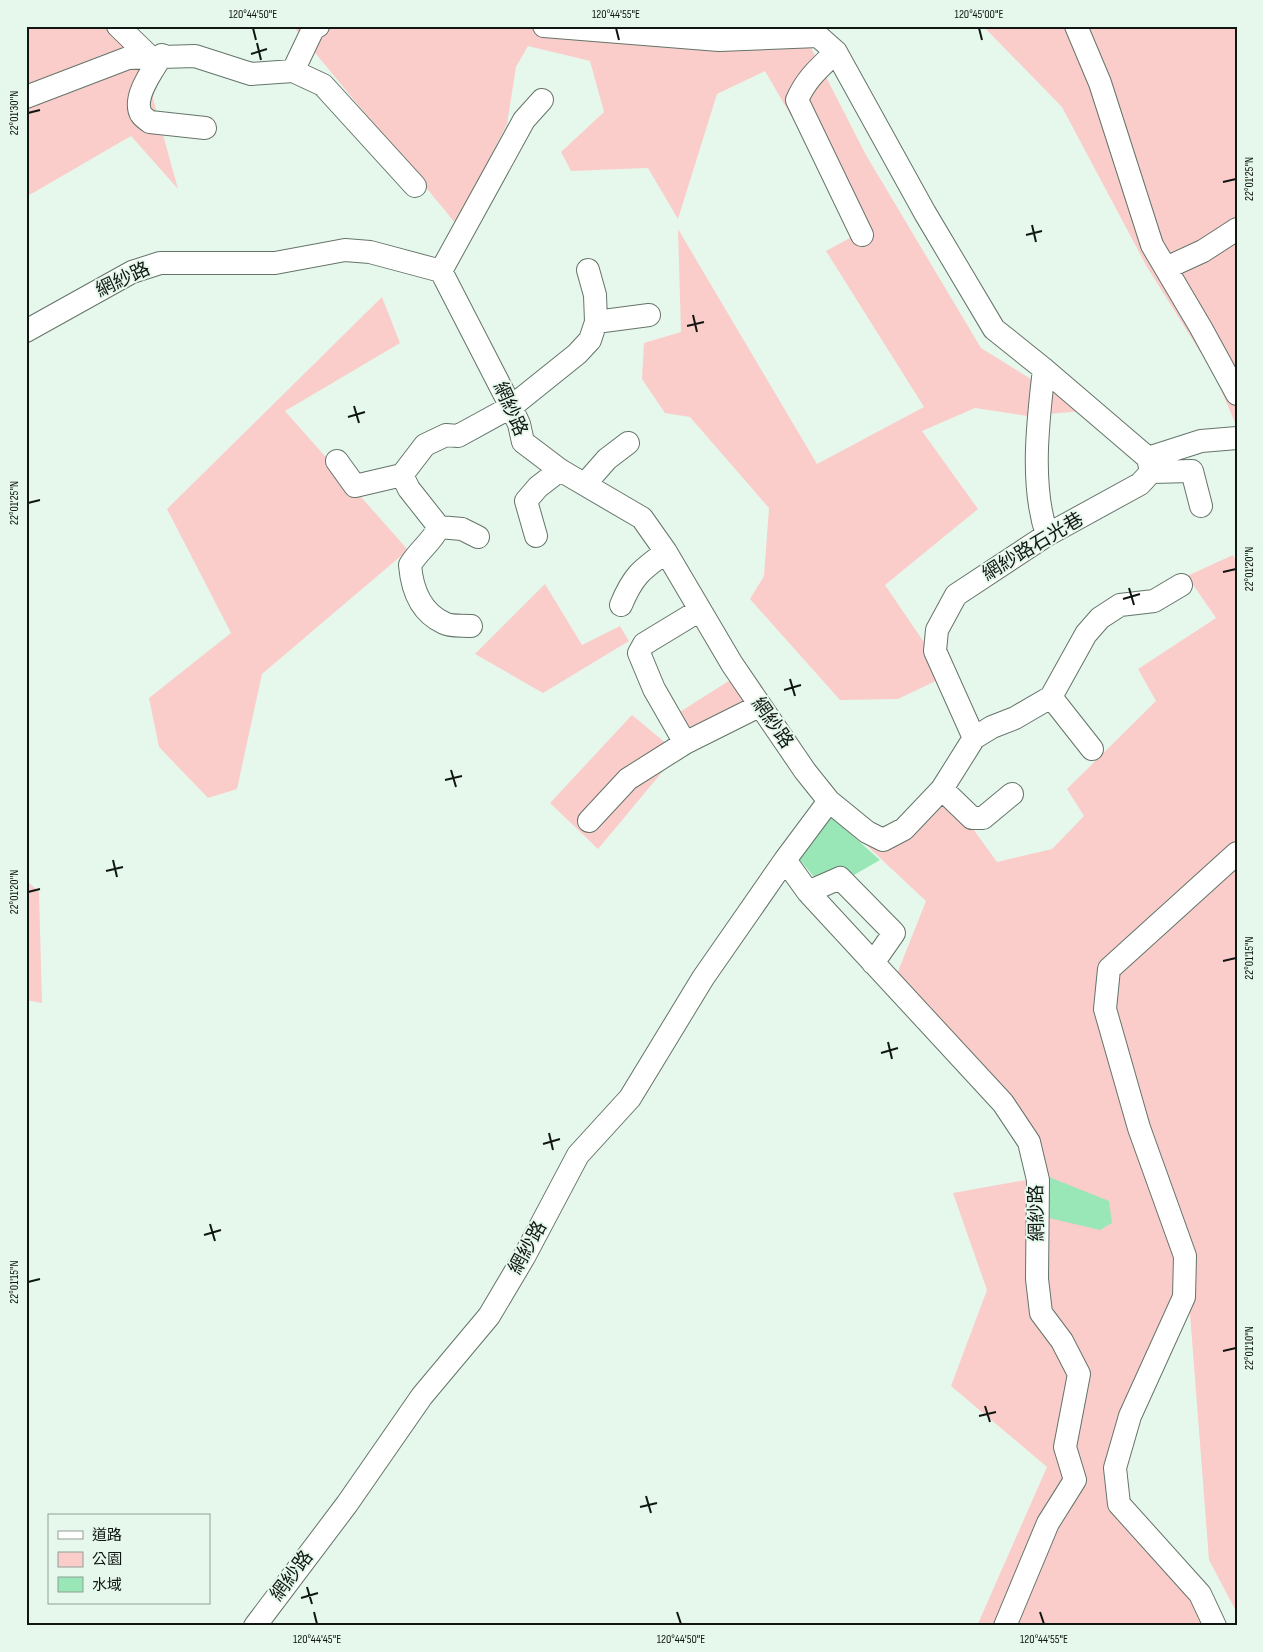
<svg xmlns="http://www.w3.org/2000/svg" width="1263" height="1652" font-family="'Sofia Sans Condensed','Noto Sans TC',sans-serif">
<rect width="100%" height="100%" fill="#e6f8ec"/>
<path fill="#fbcdca" d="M26,26h107l45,163 -47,-53 -105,61z
M293,26h274l88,15 113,-15h32l66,129 115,193 101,63 -55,5 -52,-8 -53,23 56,78 -93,76 45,66 10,28 -42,20 -58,1 -90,-101 14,-23 5,-68 -79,-91 -25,-4 -23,-34 2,-36 37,-11 -3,-103 139,235 107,-57 -98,-156 33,-18 -94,-162 -48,23 -39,125 -30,-51 -77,3 -10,-19 43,-40 -14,-51 -62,-15 -12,21 -9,57 -51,100z
M983,26h254v401l-23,-53 -67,-107 -85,-160z
M382,297l18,46 -115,68 123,139 -146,124 -25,115 -29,9 -49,-51 -10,-49 82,-65 -64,-124z
M1233,555l4,8v1050l-28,-53 -23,-298 -56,154 -11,88 91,122h-233l70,-159 -96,-81 36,-96 -34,-97 78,-14 -4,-39 -130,-166 29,-73 -108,-101 64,32 11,-4 47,-45 57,79 55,-13 32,-33 -17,-27 89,-88 -18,-32 78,-51 -29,-42z
M545,584l37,61 38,-19 9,15 -86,52 -68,-39z
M738,675l15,28 -75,50 -80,96 -48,-46 82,-88 35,29 20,-14 -15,-13z
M26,880l13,12 3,111 -16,-3z"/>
<path fill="#99e7b7" d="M827,813l53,47 -54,31 -33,-39z
M1049,1177l60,24 3,22 -12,7 -51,-12z"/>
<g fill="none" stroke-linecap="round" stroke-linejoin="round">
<g stroke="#647469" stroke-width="24">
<path id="minor" d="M118,26l31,30
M544,26l175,14 99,-4 18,16 89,161 69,116 50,40 104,89
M1076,26l24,57 52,162 49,83 36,66
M836,52c-16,15 -30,27 -39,48l65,135
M162,55c-9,15 -30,42 -21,59 2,3 6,6 9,8l55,6
M293,71l20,-42 5,-3
M26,97l102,-39 67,-2 56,18 42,-3 30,14 92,101
M1166,268l37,-17 34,-22
M441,271l83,-151 18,-20
M596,322l53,-7
M26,331l106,-59 28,-9h115l70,-13 25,2 71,19 70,136 8,17 4,18 37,28 82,48 24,34 66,112 73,107 24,30 38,31 16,8 21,-11 38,-40 32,-51 18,-11 23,-9 36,-21 35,-63 14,-16 20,-13 34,-4 27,-16
M1044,369c-6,52 -14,115 3,166
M337,461l18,25 47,-11
M1151,472l41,-1 9,35
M585,484l22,-25 21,-16
M439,527l23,2 16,8
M536,536l-10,-35 12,-14 22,-17
M621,605c12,-29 20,-35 45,-53
M471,626c-8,-1 -20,1 -27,-3 -24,-11 -32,-34 -34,-58 9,-15 22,-23 29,-38l-30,-38 -7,-14 23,-30 21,-10 12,1 53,-29 66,-53 13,-14 6,-18 -1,-27 -7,-25
M1051,697l41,52
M974,738l-39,-87 2,-21 19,-35 91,-60 93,-51 11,-12 -3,-14 53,-17 36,-3
M685,743l-31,-54 -15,-36 5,-9 56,-34
M942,789l30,29h11l29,-24
M829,801l-44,59 23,32 195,211 26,39 9,38 -1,99 4,34 21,28 17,33 -14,73 10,33 -27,43 -43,103
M589,821l39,-42 57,-36 74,-37
M808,892l32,-14 54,55 -21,30
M255,1626l92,-122 75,-108 67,-80 35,-59 54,-102 52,-57 73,-120 82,-118
M1215,1626l-15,-32 -81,-90 -4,-36 15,-52 54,-119 1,-41 -46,-128 -34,-119 4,-40 128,-116"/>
</g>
<use href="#minor" stroke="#fff" stroke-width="22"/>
</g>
<path fill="none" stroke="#101713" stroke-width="2" d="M253,28l3,12M616,28l3,12M979,28l3,12M257,43l4,17M251,54l16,-5M28,113l12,-3M1223,182l13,-3M1032,225l4,17M1026,235l16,-4M693,315l4,17M687,326l17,-4M354,406l5,17M348,417l17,-5M28,503l12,-3M1223,572l13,-3M1129,588l5,17M1123,599l17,-5M790,679l5,17M784,690l17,-5M451,770l5,17M445,780l17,-4M113,860l4,17M106,871l17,-4M28,892l12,-3M1223,961l13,-3M888,1042l4,17M881,1053l17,-5M549,1133l4,17M543,1144l17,-5M210,1224l5,17M204,1235l17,-5M28,1282l12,-3M1223,1351l13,-3M985,1406l5,16M979,1416l17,-4M646,1496l5,17M640,1507l17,-4M307,1587l5,17M301,1598l17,-5M314,1612l3,12M677,1612l4,12M1040,1612l4,12"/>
<g text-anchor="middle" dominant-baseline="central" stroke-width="4" stroke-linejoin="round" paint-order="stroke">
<g font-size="19" fill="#101713" stroke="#e6f8ec">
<text transform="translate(123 280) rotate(-25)">網紗路</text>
<text transform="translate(510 409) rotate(66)">網紗路</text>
<text transform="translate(1033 547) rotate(-31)">網紗路石光巷</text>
<text transform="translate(772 723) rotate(55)">網紗路</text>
<text transform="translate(1037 1213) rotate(-91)">網紗路</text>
<text transform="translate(528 1248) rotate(-61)">網紗路</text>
<text transform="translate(292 1576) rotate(-53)">網紗路</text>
</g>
</g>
<rect width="1263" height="1652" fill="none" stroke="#e6f8ec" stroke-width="55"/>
<rect x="48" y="1514" width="162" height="90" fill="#e6f8ec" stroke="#909e95"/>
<rect x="58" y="1531" width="25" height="8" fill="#ffffff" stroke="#909e95"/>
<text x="92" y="1540" font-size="15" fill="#101713">道路</text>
<rect x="58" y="1552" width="25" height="15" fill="#fbcdca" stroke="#909e95"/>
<text x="92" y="1564" font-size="15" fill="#101713">公園</text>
<rect x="58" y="1577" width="25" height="15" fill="#99e7b7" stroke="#909e95"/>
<text x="92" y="1590" font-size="15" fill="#101713">水域</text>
<rect x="28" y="28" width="1208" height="1596" fill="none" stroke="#101713" stroke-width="2"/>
<g font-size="12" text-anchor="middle" fill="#101713">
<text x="253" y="18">120°44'50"E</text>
<text x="616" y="18">120°44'55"E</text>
<text x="979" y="18">120°45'00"E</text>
<text transform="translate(14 113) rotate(-90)" y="4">22°01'30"N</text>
<text transform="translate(1249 179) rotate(-90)" y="4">22°01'25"N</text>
<text transform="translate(14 503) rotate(-90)" y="4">22°01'25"N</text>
<text transform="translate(1249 569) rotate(-90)" y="4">22°01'20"N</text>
<text transform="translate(14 892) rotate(-90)" y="4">22°01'20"N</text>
<text transform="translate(1249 958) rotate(-90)" y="4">22°01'15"N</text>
<text transform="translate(14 1282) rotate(-90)" y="4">22°01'15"N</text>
<text transform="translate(1249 1348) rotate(-90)" y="4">22°01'10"N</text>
<text x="317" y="1643">120°44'45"E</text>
<text x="681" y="1643">120°44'50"E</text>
<text x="1044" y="1643">120°44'55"E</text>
</g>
</svg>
